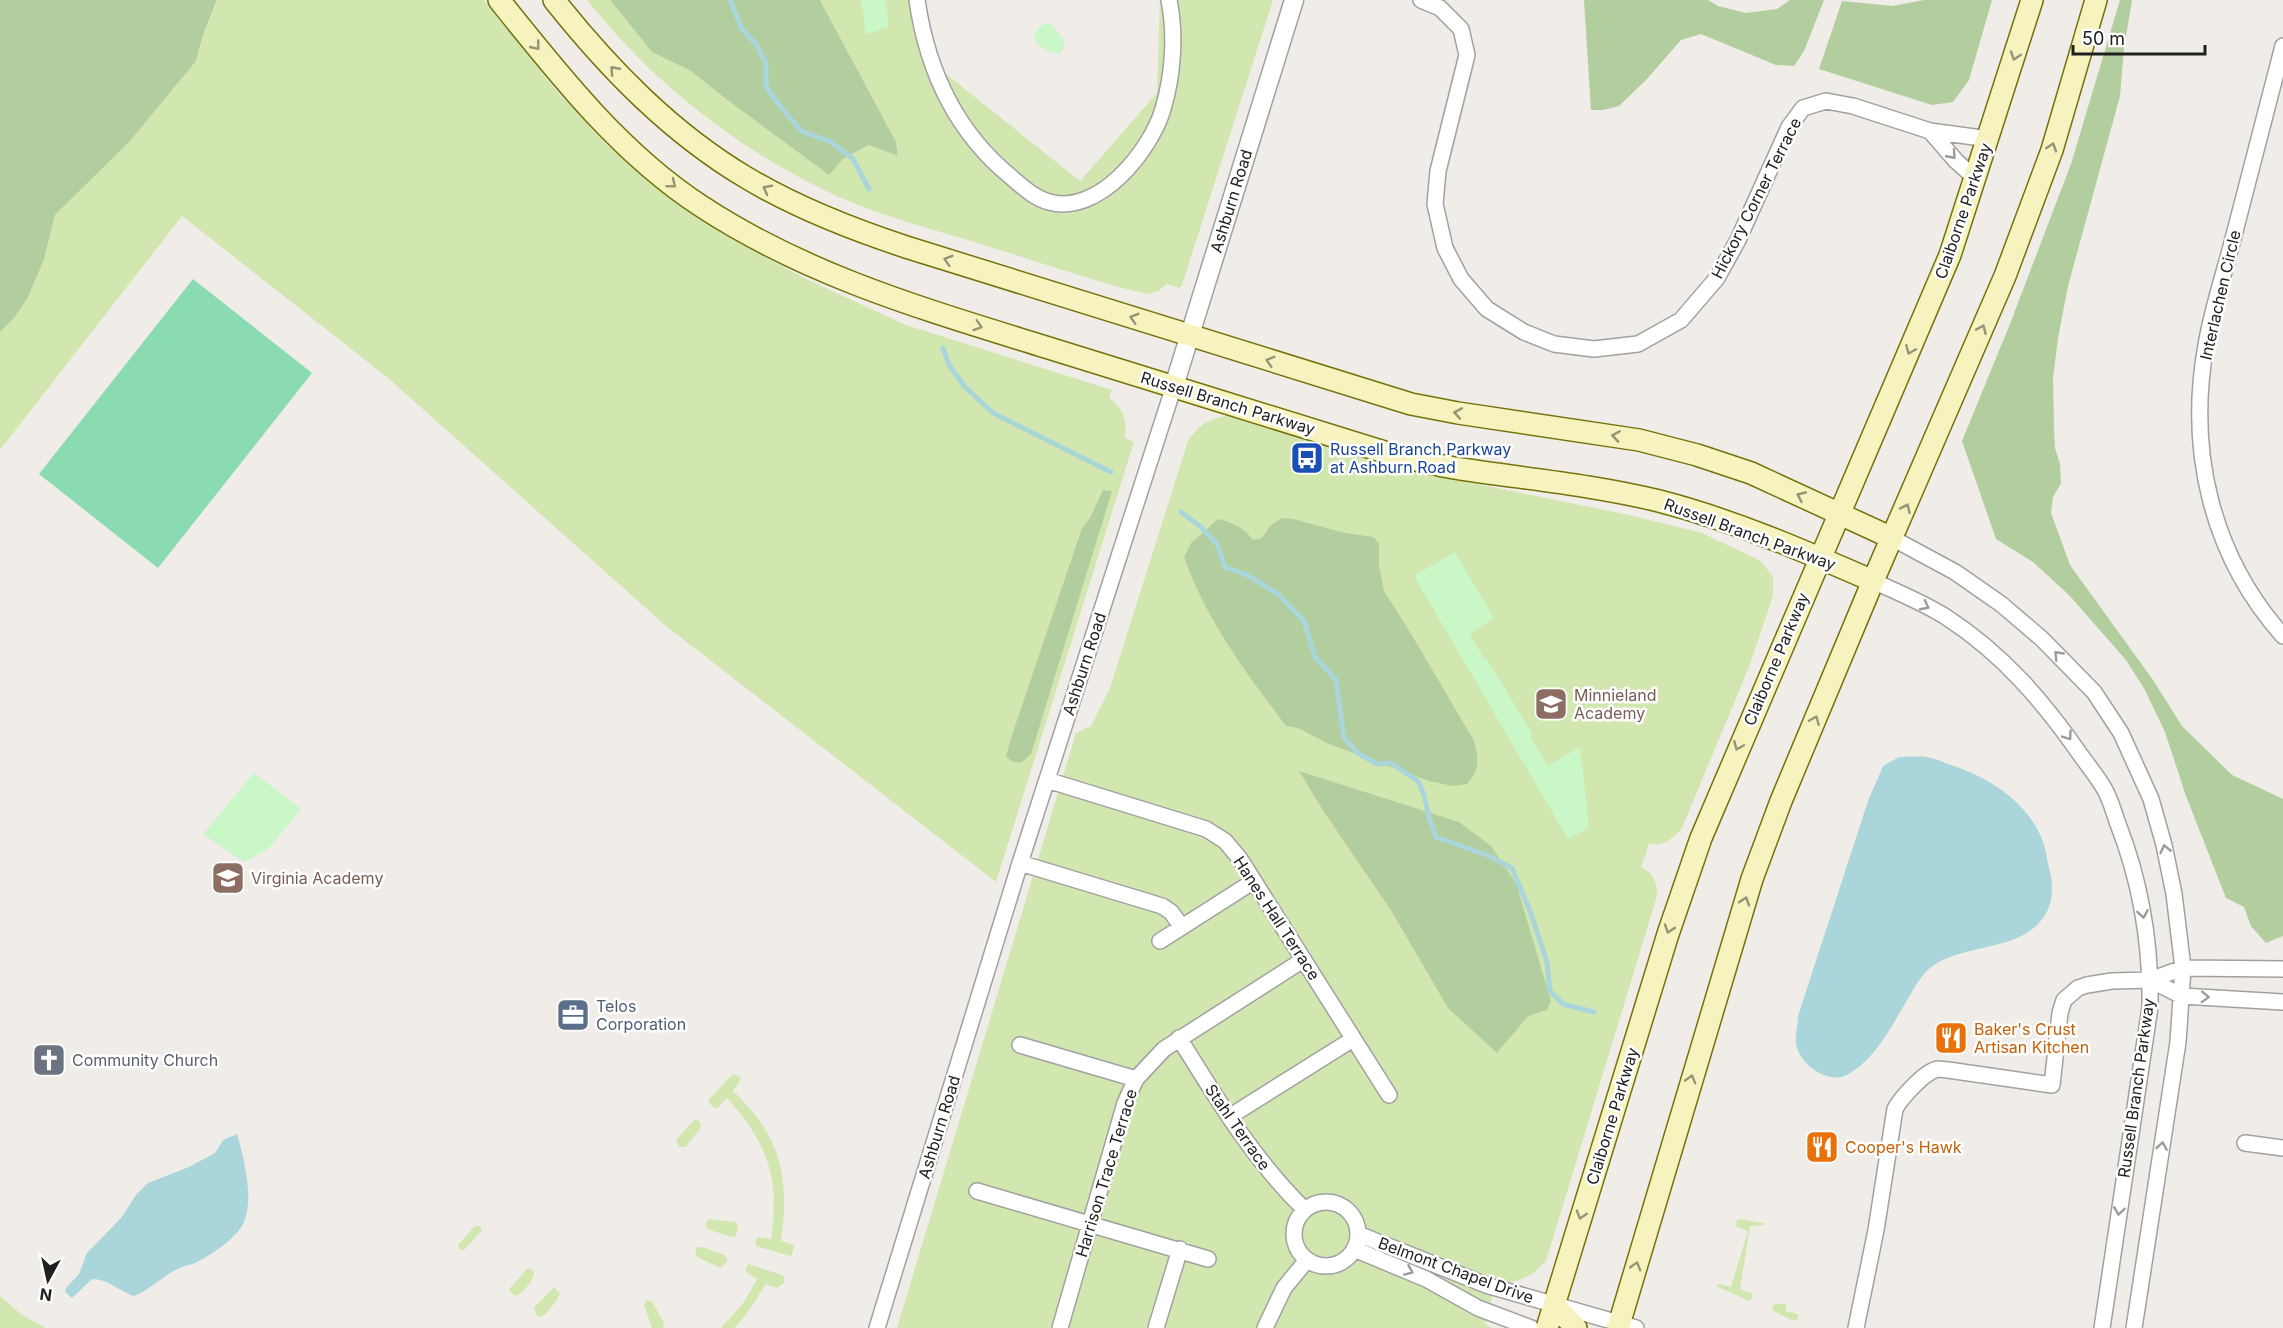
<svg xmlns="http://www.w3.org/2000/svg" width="2283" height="1328" font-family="Inter,sans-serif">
<rect width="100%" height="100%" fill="#f0ece7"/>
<path fill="#d2e7b0" d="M218,0h266l71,89 52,56 61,51 58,40 78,42 102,47 206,65 -3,8c15,11 18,21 16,40l9,4 -138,440 -330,-256 -278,-248 -206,-162 -182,234v-118l14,-14 30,-59 11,-44 75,-74 66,-80 7,-26z
M587,0h23l42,52 39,19 35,28 103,75 14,-15 27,-14 28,11 -2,-14 -76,-142h89l37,74 134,107 77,-88 3,-93h113l-91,285 -2,3 -13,-4 -9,7 -11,3c-53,-13 -105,-31 -157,-47 -50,-16 -103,-29 -151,-50 -99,-45 -185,-113 -252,-197z
M1228,416l67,19 66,22 62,16 206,42 73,18 59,28 12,16v19l-24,71 -67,161c-10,11 -17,18 -33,16l-8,23c13,7 16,14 16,29l-111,365c-15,16 -28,23 -50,21l-11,42 7,4h-595l179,-595 15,-7 19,-38 78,-247c10,-15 21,-24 40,-25z
M733,1074l7,3v3l-7,11c48,45 57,86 48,150l13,4 -2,10 -2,1 -34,-10 -1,-4 3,-5 13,2c9,-60 -3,-96 -44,-141l-10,10h-3l-5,-5v-4z
M695,1119l5,3 1,5 -15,20h-7l-3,-7z
M710,1219l25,3 3,4 -2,10 -5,1 -24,-8 -2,-6z
M1740,1219l23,4 2,2 -15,1 -10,63 13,5 -3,7 -34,-15 4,-2 11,3 17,-56 -12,-5 1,-6z
M475,1226h5l2,4 -18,20h-4l-2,-5z
M698,1247h4l23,8 3,5 -7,8 -24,-11 -2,-6z
M748,1264l34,11 2,2v6l-7,5 -11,-4 -21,32 -11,12h-13l23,-26 13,-23 -11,-7v-4z
M528,1268l6,4c0,8 -11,22 -19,24l-6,-5 1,-3z
M554,1287l6,7c-4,8 -11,17 -18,23l-5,-1 -3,-8z
M0,1296l22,19 24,13h-46z
M647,1300l5,2 12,20 -1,6h-11l-8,-23z
M1776,1304h10v7l12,3v5l-4,2 -21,-10 -1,-5z"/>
<path fill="#b2cd9e" d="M0,0h217l-14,35 -7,26 -66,80 -75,74 -11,44 -16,38 -14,21 -14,14z
M610,0h210l76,142 2,14 -29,-11 -26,14 -14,16 -103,-76 -35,-28 -39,-19z
M1584,0h124l10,6 28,7 31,-4 13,-9h34l-20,51 -10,15 -18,-1 -75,-31 -20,6 -34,39 -28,27 -16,4h-12z
M1924,0h68l-23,80 -16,22 -21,3 -113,-36 23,-68 51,5z
M2120,0h12l-8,48 -4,48 -52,190 -10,52 -5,40 1,51 1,19 5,16 1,19 -8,14 -2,16 19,52 83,115 29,46 50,49 51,24v137l-17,7 -15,-17 -7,-19 -18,-9 -40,-102 -21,-64 -20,-42 -19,-30 -57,-65 -36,-33 -37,-23 -34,-98 48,-117 61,-160z
M1103,490l9,1 -81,263 -10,9 -10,-2 -5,-5 6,-21 70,-207 8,-10z
M1282,518l11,1 52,14 29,4 5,7v22l5,25 26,41 64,109c5,19 6,28 -7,43l-14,2 -24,-5 -100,-37 -31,-16 -12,-2c-39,-52 -80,-106 -102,-169l7,-14 27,-24c16,4 25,8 35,21l9,-2 9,-13z
M1299,771l160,51 32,24 25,37 35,118 -4,9 -19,6 -31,37 -49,-45 -56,-96 -68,-100z"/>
<path fill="#c9f7c7" d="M861,0h24l4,27 -23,7z
M1045,24h6l12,14 2,8 -6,8c-10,-2 -23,-7 -25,-18l5,-9z
M1455,552l39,66 -25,16 16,26 2,-1 46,76 -3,2 18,29 32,-19 9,81 -21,11 -154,-263z
M254,773l47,36 -33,40 -24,13 -41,-28z"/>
<path fill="#8adbb2" d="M193,279l119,94 -154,195 -119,-94z"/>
<path fill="#aad6db" d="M1899,757c9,0 18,-1 27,0 7,1 15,4 22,7 39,12 80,37 95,78 3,8 4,18 6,26 6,22 4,43 -14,59 -27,24 -75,18 -105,41 -9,7 -16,20 -21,29 -17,28 -33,62 -62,78 -20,10 -49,-12 -51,-32 -1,-9 2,-19 2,-27l70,-215 15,-35z
M237,1134c7,24 17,64 7,88 -6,15 -34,34 -49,41 -4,2 -9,2 -13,4 -18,7 -30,22 -48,29 -15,-5 -26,-17 -42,-17l-20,19 -7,-6 1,-4 13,-14 8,-21 34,-35 15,-23 12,-12 41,-16 26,-14 8,-13z"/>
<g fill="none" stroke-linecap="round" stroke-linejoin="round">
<path stroke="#aad6db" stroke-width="5" d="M730,0l12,29 13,14 11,20v24l15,20 20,24 30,11 22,17 16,30
M943,348l6,17 16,22 28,26 118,59
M1181,512l20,15 16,17 8,23 22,8 31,19 26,27 11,36 21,23 8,58 15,16 18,10 14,-1 27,18 6,14 5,22 7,20 53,19 23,12 18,43 17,51 3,29 13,13 31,8"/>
<g stroke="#a1a1a1" stroke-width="18">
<path id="minor" d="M917,0c10,69 39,132 94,177 12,10 23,21 38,25 50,14 102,-52 114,-93 10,-34 13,-74 6,-109
M1421,0l19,8 21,21 6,26 -29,116 -3,33 10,44 16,31 26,30 37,23 30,12 40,5 44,-5 43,-24 36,-42 21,-38 51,-113 14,-19 23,-7 27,5 77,25 59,8
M2283,46c-17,64 -33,129 -50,193 -9,35 -21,70 -27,106 -19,105 5,210 77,291
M1930,131l26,30 19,17
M1892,538l63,34 46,32 41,35 52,53 27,41 30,66 13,46 10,49 9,74 -5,74 -44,286
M1873,581c24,11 51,22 73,36 57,37 98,85 136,140 8,11 17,22 23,33 6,11 9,23 13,34 23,59 33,120 32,183l-48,321
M1047,780l159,49 19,12 15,18 149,236
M1020,863l142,43 9,6 11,15
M1160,941l94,-60
M2150,980l32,16 101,6
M1179,1038c38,61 74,121 125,171
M1020,1045l116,34
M1229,1117l124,-78
M2245,1143l38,5
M977,1191l231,68
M1294 1234a32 32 0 1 1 64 0a32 32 0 1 1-64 0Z
M1358,1234l128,51 150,43
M1354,1249l72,30 52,29 53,20
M877,1328l143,-465 154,-477
M1060,1328l65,-225 11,-24 28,-30 139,-89
M1156,1328l24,-79
M1265,1328l19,-40 23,-28
M1856,1328l20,-98 19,-121c6,-11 30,-38 43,-40 3,0 6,1 10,1l104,15 8,-72 4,-13 14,-12 9,-3 25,-4 38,-1 33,-12 100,1"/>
</g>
<g stroke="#a1a1a1" stroke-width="21">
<path id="tertiary" d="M1174,386l120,-386"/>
</g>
<g stroke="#74730b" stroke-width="24">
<path id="secondary" d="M499,0c60,75 121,153 202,206 105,69 219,102 338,139 118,37 237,73 355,110 23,5 45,11 67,14 66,10 133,16 198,32 74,19 145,50 214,80
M554,0c55,69 117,133 193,178 50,30 104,51 159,69l505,157 47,9 181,27 58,15 54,18 141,65
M1554,1305l22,23
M1547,1328l121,-394 33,-96 249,-583 82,-255
M1618,1328l134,-449 29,-78 92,-220 132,-305 47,-126 44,-150"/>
</g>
<use href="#minor" stroke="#fff" stroke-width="15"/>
<use href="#tertiary" stroke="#fff" stroke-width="18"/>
<use href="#secondary" stroke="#f7f3bf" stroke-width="21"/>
</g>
<defs><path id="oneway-chevron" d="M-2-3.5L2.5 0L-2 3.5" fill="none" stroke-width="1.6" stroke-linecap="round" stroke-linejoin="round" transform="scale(1.5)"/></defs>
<g stroke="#969477">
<use href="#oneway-chevron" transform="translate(536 46) rotate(51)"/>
<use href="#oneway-chevron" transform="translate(2015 56) rotate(108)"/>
<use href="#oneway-chevron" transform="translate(614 70) rotate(-132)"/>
<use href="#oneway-chevron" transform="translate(2052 147) rotate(-72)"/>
<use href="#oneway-chevron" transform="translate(672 184) rotate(38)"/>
<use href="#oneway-chevron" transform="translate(767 189) rotate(-152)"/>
<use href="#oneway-chevron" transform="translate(948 260) rotate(-163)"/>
<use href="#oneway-chevron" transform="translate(1134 318) rotate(-163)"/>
<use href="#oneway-chevron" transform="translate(978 326) rotate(17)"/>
<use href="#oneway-chevron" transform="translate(1982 329) rotate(-66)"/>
<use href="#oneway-chevron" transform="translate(1910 350) rotate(113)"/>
<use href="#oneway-chevron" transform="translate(1270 361) rotate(-163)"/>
<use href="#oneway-chevron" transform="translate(1458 413) rotate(-170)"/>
<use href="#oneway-chevron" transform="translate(1616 436) rotate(-171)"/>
<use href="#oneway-chevron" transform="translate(1801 496) rotate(-155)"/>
<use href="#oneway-chevron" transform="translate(1906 508) rotate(-66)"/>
<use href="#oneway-chevron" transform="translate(1815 720) rotate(-67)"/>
<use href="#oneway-chevron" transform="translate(1738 746) rotate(113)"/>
<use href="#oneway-chevron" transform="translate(1745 901) rotate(-72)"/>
<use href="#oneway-chevron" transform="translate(1669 929) rotate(109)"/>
<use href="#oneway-chevron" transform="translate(1691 1079) rotate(-74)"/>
<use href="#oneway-chevron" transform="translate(1581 1215) rotate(107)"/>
<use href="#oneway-chevron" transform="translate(1636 1266) rotate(-74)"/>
</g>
<g stroke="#9b9b9b">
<use href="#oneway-chevron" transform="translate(1952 155) rotate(48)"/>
<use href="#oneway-chevron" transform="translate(1925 606) rotate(28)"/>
<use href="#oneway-chevron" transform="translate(2058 655) rotate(-134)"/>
<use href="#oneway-chevron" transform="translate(2068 736) rotate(55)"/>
<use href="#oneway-chevron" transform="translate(2165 849) rotate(-103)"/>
<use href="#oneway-chevron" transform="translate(2143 914) rotate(81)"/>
<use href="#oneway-chevron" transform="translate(2205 997) rotate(2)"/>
<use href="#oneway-chevron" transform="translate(2162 1146) rotate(-81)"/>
<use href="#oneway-chevron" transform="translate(2119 1211) rotate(98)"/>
<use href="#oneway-chevron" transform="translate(1409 1271) rotate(24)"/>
</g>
<defs>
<g id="bus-square" transform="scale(1.725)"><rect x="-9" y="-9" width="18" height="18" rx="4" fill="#1a4fb4" stroke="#fff"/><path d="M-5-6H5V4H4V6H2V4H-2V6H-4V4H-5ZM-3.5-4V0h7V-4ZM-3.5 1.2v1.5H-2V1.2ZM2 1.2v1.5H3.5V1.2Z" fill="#fff"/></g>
<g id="school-square" transform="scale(1.725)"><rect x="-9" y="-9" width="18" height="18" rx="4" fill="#8d6e63" stroke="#fff"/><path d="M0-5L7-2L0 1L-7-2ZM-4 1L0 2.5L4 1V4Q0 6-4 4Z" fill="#fff"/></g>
<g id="office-square" transform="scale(1.725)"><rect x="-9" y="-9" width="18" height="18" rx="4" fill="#5c6f8a" stroke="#fff"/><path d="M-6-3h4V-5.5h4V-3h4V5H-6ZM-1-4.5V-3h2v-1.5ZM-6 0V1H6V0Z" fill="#fff"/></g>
<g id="restaurant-square" transform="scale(1.725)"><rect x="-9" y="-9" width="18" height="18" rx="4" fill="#e8710a" stroke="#fff"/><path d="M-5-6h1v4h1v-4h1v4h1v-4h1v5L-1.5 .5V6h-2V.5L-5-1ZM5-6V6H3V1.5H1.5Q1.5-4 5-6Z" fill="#fff"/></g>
<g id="church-square" transform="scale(1.725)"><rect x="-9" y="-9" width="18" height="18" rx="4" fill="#6b7280" stroke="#fff"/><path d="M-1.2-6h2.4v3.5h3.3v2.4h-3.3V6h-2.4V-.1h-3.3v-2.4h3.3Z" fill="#fff"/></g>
</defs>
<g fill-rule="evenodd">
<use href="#bus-square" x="1307" y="458"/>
<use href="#school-square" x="1551" y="704"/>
<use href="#school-square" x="228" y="878"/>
<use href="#office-square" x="573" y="1015"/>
<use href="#restaurant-square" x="1951" y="1038"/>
<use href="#church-square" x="49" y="1060"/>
<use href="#restaurant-square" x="1822" y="1147"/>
</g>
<g text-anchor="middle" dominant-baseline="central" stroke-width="5" stroke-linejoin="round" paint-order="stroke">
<g font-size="16" fill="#202020" stroke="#fff">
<text transform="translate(1756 198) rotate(-63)">Hickory Corner Terrace</text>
<text transform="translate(1231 201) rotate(-73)">Ashburn Road</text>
<text transform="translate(1963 211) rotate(-71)">Claiborne Parkway</text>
<text transform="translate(2220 295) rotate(-77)">Interlachen Circle</text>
<text transform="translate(1228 403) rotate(17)">Russell Branch Parkway</text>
<text transform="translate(1750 534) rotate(20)">Russell Branch Parkway</text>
<text transform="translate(1776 659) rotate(-67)">Claiborne Parkway</text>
<text transform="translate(1084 664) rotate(-72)">Ashburn Road</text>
<text transform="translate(1277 918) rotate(57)">Hanes Hall Terrace</text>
<text transform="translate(2136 1088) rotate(-82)">Russell Branch Parkway</text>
<text transform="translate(1612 1116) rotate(-73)">Claiborne Parkway</text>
<text transform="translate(939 1127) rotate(-73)">Ashburn Road</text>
<text transform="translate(1238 1127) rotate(55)">Stahl Terrace</text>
<text transform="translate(1106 1173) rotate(-73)">Harrison Trace Terrace</text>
<text transform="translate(1456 1270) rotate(20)">Belmont Chapel Drive</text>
</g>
<g font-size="16" fill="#164399" stroke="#fff" text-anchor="start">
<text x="1330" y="449">Russell Branch Parkway<tspan x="1330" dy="18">at Ashburn Road</tspan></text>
</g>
<g font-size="16" fill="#785e54" stroke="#fff" text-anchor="start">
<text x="1574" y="695">Minnieland<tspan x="1574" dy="18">Academy</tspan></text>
<text x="251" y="878">Virginia Academy</text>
</g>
<g font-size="16" fill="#4e5e75" stroke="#fff" text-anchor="start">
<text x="596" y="1006">Telos<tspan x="596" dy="18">Corporation</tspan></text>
</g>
<g font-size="16" fill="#c56008" stroke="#fff" text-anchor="start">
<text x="1974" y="1029">Baker's Crust<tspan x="1974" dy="18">Artisan Kitchen</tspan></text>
<text x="1845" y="1147">Cooper's Hawk</text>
</g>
<g font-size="16" fill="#5b616d" stroke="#fff" text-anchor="start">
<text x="72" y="1060">Community Church</text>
</g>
</g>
<g transform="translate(48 1280) rotate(188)" stroke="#ffffff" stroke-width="4.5" paint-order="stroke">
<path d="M0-4.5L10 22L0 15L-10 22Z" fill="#202020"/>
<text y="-9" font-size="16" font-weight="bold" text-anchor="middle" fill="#202020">N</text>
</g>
<path d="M2073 45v9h132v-9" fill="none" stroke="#202020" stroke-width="3"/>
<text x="2082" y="45" font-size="18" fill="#202020" stroke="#ffffff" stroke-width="4.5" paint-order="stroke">50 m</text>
</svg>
